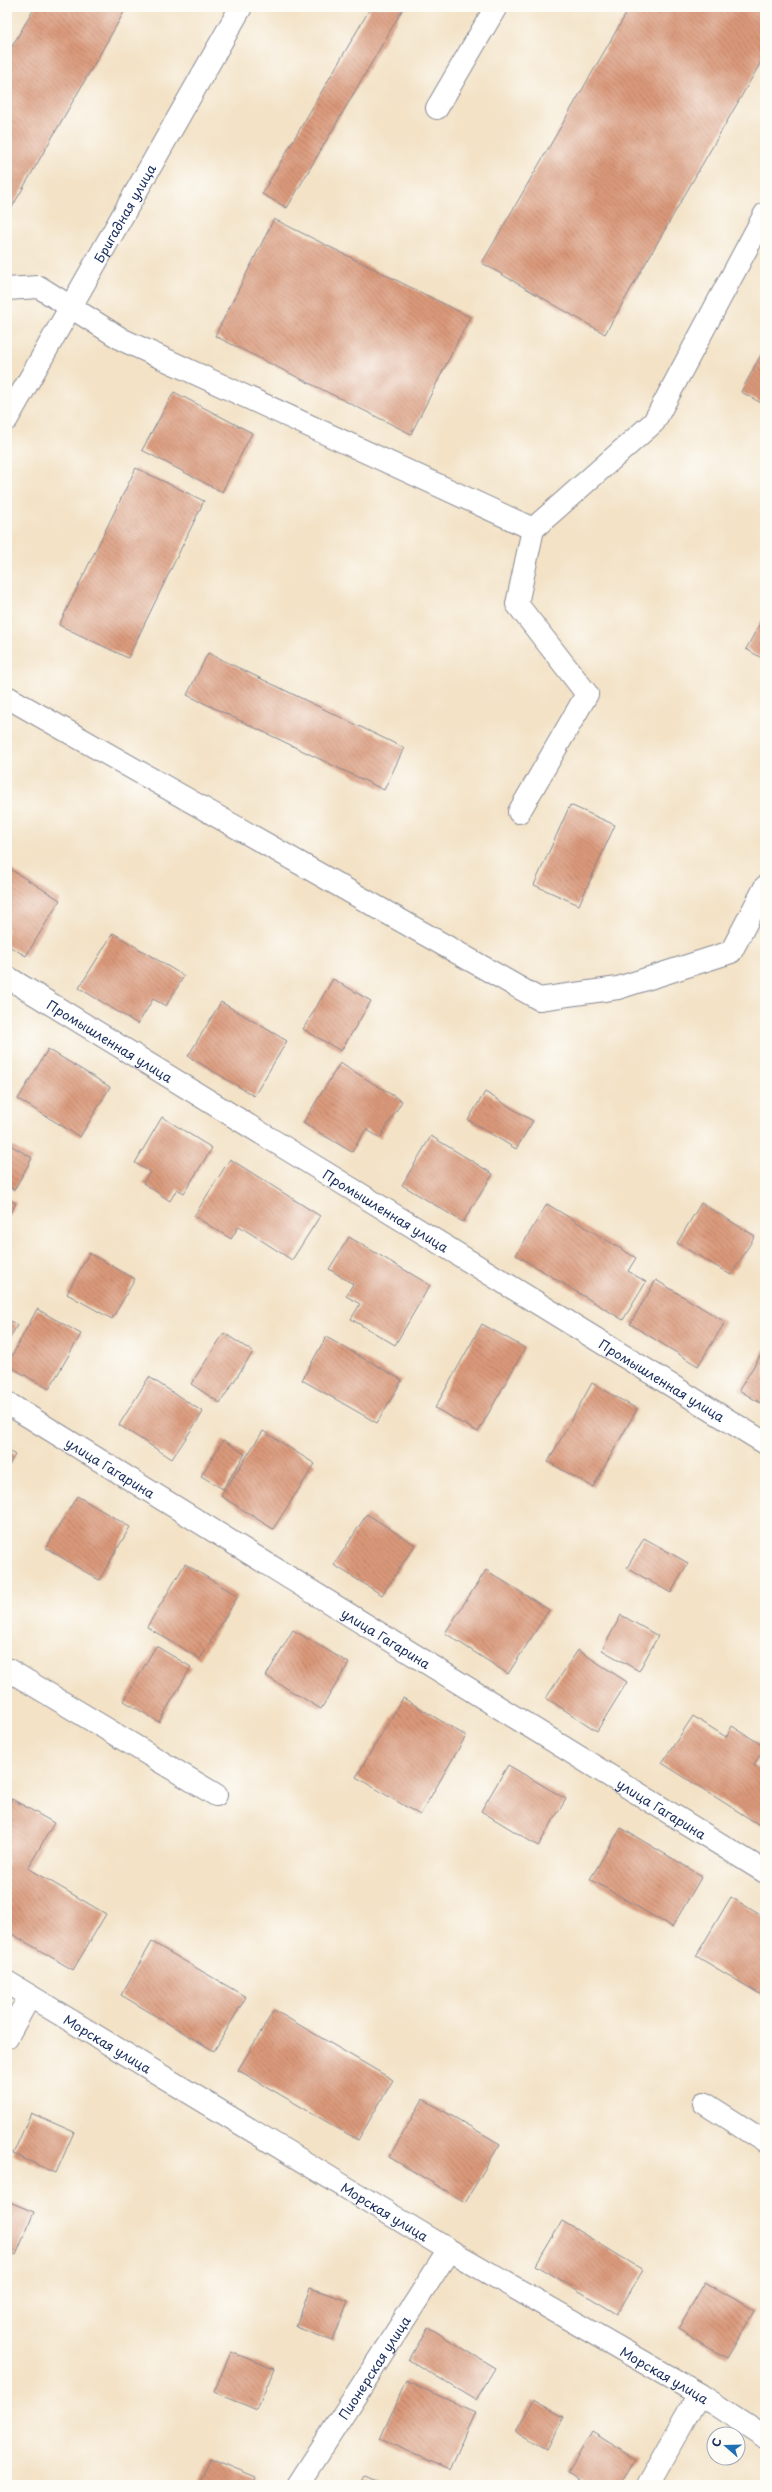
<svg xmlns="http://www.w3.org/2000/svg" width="772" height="2492" font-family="'Playpen Sans',sans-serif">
<defs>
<pattern id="building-back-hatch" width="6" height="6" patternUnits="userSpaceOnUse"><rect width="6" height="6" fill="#da9879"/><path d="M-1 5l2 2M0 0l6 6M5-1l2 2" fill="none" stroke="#b07c66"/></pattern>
</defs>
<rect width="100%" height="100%" fill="#fdfcf7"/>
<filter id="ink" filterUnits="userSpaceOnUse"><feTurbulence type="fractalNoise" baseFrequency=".025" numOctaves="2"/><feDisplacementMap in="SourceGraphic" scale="8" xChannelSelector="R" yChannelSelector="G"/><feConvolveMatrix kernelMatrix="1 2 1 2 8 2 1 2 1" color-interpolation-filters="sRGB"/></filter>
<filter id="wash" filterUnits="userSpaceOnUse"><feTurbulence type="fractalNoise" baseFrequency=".012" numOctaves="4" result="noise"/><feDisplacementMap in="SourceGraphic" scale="16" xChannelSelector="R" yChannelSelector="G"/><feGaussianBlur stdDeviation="0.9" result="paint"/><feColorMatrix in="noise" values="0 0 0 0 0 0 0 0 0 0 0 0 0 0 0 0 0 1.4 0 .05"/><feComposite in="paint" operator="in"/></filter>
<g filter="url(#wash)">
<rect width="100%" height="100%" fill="#f3e2c6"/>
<g id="blocks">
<path fill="url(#building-back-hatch)" d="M35,7h92l-120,209v-161z
M371,7h33l-117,201 -25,-14z
M630,7h135v48l-160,279 -123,-71z
M274,219l196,98 -59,117 -196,-98z
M765,347v58l-24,-13z
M174,392l78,41 -30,59 -80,-42z
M136,468l68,33 -76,157 -69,-33z
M765,614v46l-19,-11z
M208,653l196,95 -20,42 -197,-95z
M570,805l45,20 -36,80 -45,-20z
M10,869l50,31 -34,56 -19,-11v-71z
M113,933l71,43 -18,30 -13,-7 -15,25 -59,-36z
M333,979l38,22 -30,50 -38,-22z
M221,1002l66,39 -33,55 -66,-40z
M48,1049l62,38 -30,50 -62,-38z
M340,1063l62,38 -22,37 -14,-9 -14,23 -49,-29z
M485,1092l48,29 -17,28 -48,-29z
M162,1117l50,31 -28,45 -7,-4 -7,12 -27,-18 7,-11 -15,-9z
M431,1136l62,38 -30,48 -61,-37z
M7,1143l25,15 -18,32 -7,-4z
M230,1159l90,57 -28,44 -53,-34 -8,13 -37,-23z
M7,1198l9,5 -9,16z
M701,1203l54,33 -24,39 -54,-32z
M547,1204l89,54 -8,13 18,11 -23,38 -107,-65z
M349,1237l81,48 -35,60 -44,-26 9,-15 -14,-8 7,-12 -24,-15z
M89,1253l46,26 -23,40 -45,-25z
M656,1280l69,42 -27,44 -68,-42z
M37,1309l44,25 -32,55 -42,-24z
M7,1319l10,6 -10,19z
M482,1324l43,24 -47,84 -43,-24z
M224,1333l29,19 -33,51 -29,-19z
M326,1337l76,43 -25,43 -75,-43z
M765,1348v58l-26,-16z
M149,1377l54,35 -31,47 -53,-34z
M592,1383l45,26 -44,78 -45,-25z
M263,1431l52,33 -42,65 -52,-33z
M223,1440l22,14 -22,35 -22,-13z
M7,1450l8,5 -8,14z
M77,1496l53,31 -31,53 -53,-32z
M367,1514l48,31 -33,50 -48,-30z
M644,1538l44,25 -17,30 -44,-25z
M185,1564l53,32 -38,63 -53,-32z
M486,1570l63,40 -41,64 -63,-41z
M621,1615l37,21 -19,35 -37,-21z
M293,1630l56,33 -28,46 -55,-33z
M156,1646l35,21 -32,55 -35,-21z
M578,1650l49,32 -30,49 -51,-33z
M403,1698l63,38 -46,79 -64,-38z
M693,1716l33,21 6,-11 33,21 -11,18 11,7v49l-4,5 -99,-63z
M508,1765l58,34 -28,47 -57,-35z
M12,1799l42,24 -26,45 78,46 -33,56 -66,-39v-124z
M621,1828l81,48 -30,51 -82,-48z
M731,1897l34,21v79l-69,-41z
M152,1942l94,55 -32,54 -93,-56z
M274,2010l119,70 -35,60 -120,-70z
M423,2099l77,45 -35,58 -76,-45z
M31,2113l43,19 -18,41 -43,-19z
M7,2201l27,11 -18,43 -9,-4z
M562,2221l81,49 -26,44 -81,-49z
M705,2282l50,29 -28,47 -49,-29z
M310,2288l38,13 -15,40 -37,-14z
M428,2327l67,41 -19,32 -67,-40z
M231,2352l43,17 -17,41 -43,-18z
M406,2381l69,31 -26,58 -69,-31z
M533,2400l31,17 -17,32 -31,-17z
M592,2432l44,27 -16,26h-32l-20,-13z
M210,2458l46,19 -3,8h-54z
M364,2476l20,9h-25z"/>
</g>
</g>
<g filter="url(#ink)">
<use href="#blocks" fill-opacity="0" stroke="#878892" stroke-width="1"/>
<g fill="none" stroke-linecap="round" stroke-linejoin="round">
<g stroke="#878892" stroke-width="24">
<g id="minor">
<path d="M437,108l59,-101"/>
<path d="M7,289l32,-2 84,53 410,189 -16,75 70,90 -68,118"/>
<path id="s1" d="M7,419l234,-412"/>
<path d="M533,529l121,-107 111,-208"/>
<path d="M7,697l532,302 79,-11 113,-36 34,-65"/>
<path id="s2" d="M7,977l758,466"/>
<path id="s3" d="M7,1403l758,469"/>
<path d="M7,1669l209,126"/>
<path id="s4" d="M7,1982l442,268 250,144 66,43"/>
<path d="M7,2037l23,-41"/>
<path d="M704,2103l61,39"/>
<path id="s5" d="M298,2485l151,-235"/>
<path d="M648,2485l51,-91"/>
</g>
</g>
<use href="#minor" stroke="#fff" stroke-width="22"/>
</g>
</g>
<g text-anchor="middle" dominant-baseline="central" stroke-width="3" stroke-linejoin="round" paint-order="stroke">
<g font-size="13" fill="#1b2f5e" stroke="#fdfcf7">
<text stroke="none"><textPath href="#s1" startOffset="237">Бригадная улица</textPath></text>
<text stroke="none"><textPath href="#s2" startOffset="121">Промышленная улица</textPath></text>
<text stroke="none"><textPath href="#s2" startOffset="445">Промышленная улица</textPath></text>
<text stroke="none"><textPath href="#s2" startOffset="769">Промышленная улица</textPath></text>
<text stroke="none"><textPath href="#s3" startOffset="122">улица Гагарина</textPath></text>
<text stroke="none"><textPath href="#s3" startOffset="446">улица Гагарина</textPath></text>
<text stroke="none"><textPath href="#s3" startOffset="770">улица Гагарина</textPath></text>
<text stroke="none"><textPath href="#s4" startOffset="118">Морская улица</textPath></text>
<text stroke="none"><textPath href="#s4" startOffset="442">Морская улица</textPath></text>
<text stroke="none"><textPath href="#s5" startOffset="140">Пионерская улица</textPath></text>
<text stroke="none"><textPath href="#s4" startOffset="766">Морская улица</textPath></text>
</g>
</g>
<rect width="772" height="2492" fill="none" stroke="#fdfcf7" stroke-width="24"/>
<g transform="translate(726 2446) rotate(290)"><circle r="19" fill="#fdfcf7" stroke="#a3aaba"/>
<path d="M0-3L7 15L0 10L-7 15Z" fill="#1f6fb2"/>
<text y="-6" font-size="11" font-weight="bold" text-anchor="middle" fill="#1b2f5e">С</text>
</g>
</svg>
